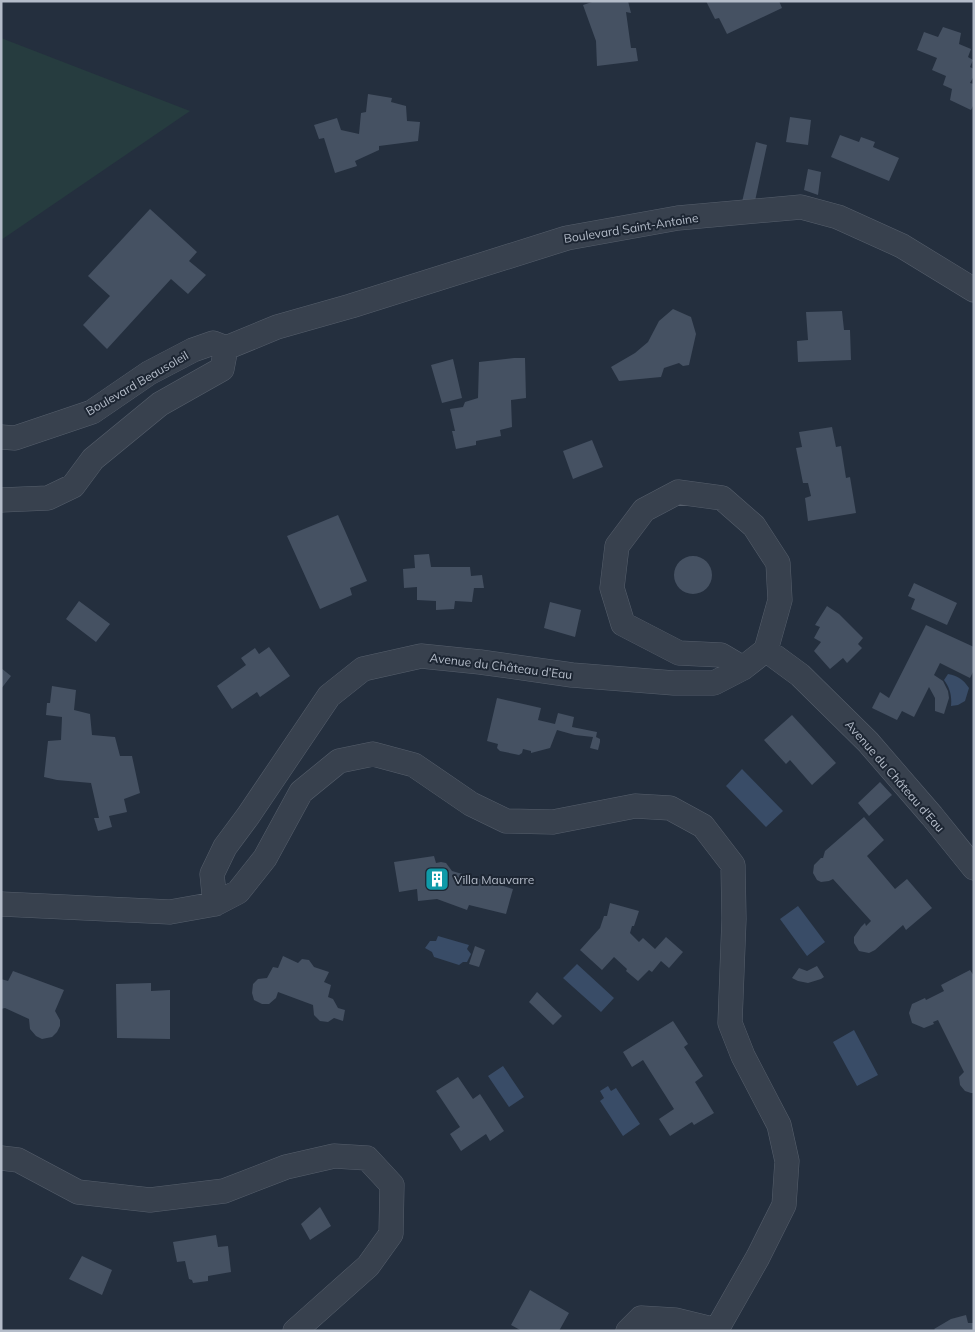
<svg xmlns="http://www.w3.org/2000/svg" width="975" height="1332" font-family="Mulish,sans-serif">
<rect width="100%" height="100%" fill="#242f3e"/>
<path fill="#263c3f" d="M1,38l189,73 -189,129z"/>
<path fill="#394c67" d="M948,674c10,2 15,5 21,14l-4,13 -7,4 -7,1c1,-10 -1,-18 -7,-26z
M742,769l41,42 -17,16 -40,-41z
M798,906l27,36 -18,14 -27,-37z
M438,936l31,9 -2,4 4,5 -4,8h-4l-4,3 -25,-8 -2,-5 -7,-4 5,-7h6z
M577,964l37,34 -13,14 -38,-34z
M854,1030l24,45 -21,11 -24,-44z
M503,1066l21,31 -15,10 -21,-31z
M608,1086l3,5 5,-3 24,36 -17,12 -23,-35 4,-3 -4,-7z"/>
<path fill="#455162" d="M595,1h33l3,12 -5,-1 5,36h5l2,13 -41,5 -1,-25 -13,-36z
M706,1h73l3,7 -55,26 -8,-16 -4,1z
M943,27l18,6 -2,11 12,5 -3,8 5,3 -3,7 4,2v7l-4,7 4,1v20l-3,6 -21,-10 2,-11 -9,-4 3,-9 -14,-6 5,-12 -20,-8 7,-18 14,5z
M368,94l24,4 -1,4 15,4 1,15 13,1 -2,19 -39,5v4l-24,11 2,5 -22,7 -11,-35 -5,1 -5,-14 23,-7 4,12 18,4 2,-21 5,-1z
M790,117l21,3 -3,25 -22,-3z
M840,135l19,7 2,-5 14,5 -2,5 26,11 -10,23 -58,-24z
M756,142l11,3 -12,56 -13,1z
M808,169l13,3 -3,23 -14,-5z
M150,209l47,43 -8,9 17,14 -18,19 -17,-15 -64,70 -24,-24 27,-29 -22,-20z
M673,309l18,8 5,17 -7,31 -6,1 -4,-3 -15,5 -3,9 -42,4 -8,-14 24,-14 13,-11 11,-21z
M842,311l2,19h6l1,30 -53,2 -1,-21 11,-1 -2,-28z
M514,358h11l1,40 -15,2 1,27 -12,3 1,6 -25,5v4l-20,4 -4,-18h3l-5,-22 13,-2 2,-5 13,-4 1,-36z
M453,359l9,39 -20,5 -11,-38z
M832,427l4,20 5,-1 5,32 4,-1 6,36 -48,8 -3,-23 6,-2 -3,-13h-5l-7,-35 6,-1 -3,-15z
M592,440l11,27 -30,12 -10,-28z
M338,515l29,66 -17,7 2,7 -32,14 -33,-73z
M429,554l2,13h39l1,9 11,-1 2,13h-10l-2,14 -17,-1 -1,8 -18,1v-9l-19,-1v-13l-13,1 -1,-19 12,-1 -1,-13z
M674 575a19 19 0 1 1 38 0a19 19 0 1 1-38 0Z
M914,583l43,20 -10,22 -36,-16 4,-10 -7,-3z
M79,601l31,23 -14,18 -30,-23z
M550,602l31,8 -6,27 -31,-9z
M827,606l12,8 24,24 -5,6 4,4 -15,15 -4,-5 -13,11 -16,-18 7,-9 -7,-4 6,-11 -5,-2z
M926,625l48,22v23l-4,8 -30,-15 -6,12 9,6 5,10 1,7 -5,16 -9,-3v-13l-6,-11 -15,30 -12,-6 -5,9 -25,-12 8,-16 9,6z
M269,647l21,29 -30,21 -3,-5 -25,17 -15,-23 29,-21 -5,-7 14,-10 4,6z
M1,668l10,8 -10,13z
M52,686l24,4 -2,20 16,4 2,21 23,2 5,19h12l8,37 -16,6 3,13 -18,4 3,11 -14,4 -4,-13h5l-8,-35 -34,-3 -13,-3 4,-36 13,-1 1,-23 -16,-2 1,-12h3z
M497,698l44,10 -3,12 17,4 3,-11 16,4 -2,10 25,5 -1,5 4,2v3l-2,8 -8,-2 3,-11 -18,-2 -18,-5 -7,18 -19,5v-2l-8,-2 -1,4 -3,2 -19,-4 -3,-3 1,-4 -11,-3z
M792,715l44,48 -24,22 -22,-25 -4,4 -22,-24z
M880,782l12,13 -23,21 -11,-13z
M864,817l20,23 -17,16 28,33 12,-10 25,29 -26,22 -3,-5 -28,25 -6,3 -10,-2 -5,-8v-6l7,-10 4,-4 1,3 5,-5 -38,-42 -4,2 -8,1 -4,-2 -4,-7 1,-8 7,-7h2l2,-7z
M434,856l2,7 5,-1 5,1 6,8 61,18 -7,25 -37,-9 -2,5 -30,-11 -19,2 -1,-12 -18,3 -5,-30z
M610,903l29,8 -5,15h-2l-2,7 9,9 4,-4 12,11 11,-12 17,15 -14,16 -8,-7 -9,11 -3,-2 -11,11 -12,-10 1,-2 -13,-12 -12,13 -22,-20 20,-22 4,-12h3z
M475,946l10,4 -6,17 -10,-3z
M283,956l15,7 4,-4 7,1 5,7 15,5 -5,10 7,3 -3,12 5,2 5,9 7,2 -2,11 -9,-3 -6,4 -8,-1 -6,-6 -1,-10 -35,-13 -2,6 -7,6h-7l-8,-4 -2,-7 1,-9 5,-5 9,-1 6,-11 5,1z
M817,966l7,11 -3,2 -13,4 -10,-2 -6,-3 7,-10 8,3z
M970,970l4,6v117h-3l-6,-2 -5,-6 -1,-8 5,-5 -26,-52 -5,2 1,2 -10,4 -12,-5 -3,-10 3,-9 13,-6 1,2 18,-9 -3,-6z
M13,971l51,19 -9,21 5,9v6l-3,6 -5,5 -10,2 -6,-3 -6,-7 -1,-10 -24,-11 -4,1v-30l7,2z
M151,983v8l19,-1v49l-53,-1 -1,-54z
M537,992l25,24 -9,9 -24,-23z
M673,1021l15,23 -4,3 19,29 -8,6 19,31 -20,12 -2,-3 -22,14 -11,-17 15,-10 -31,-49 -11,7 -9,-15z
M458,1077l15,22 7,-5 24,37 -14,10 -4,-7 -25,17 -11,-17 10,-7 -24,-36z
M320,1207l11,19 -21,14 -9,-16z
M216,1235l2,12 10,-1 3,26 -23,4v5l-15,2 -1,-3 -3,-1 -4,-18 -8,1 -4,-20z
M82,1256l30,14 -10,25 -33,-16z
M530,1290l39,23 -10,18h-37l-11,-6z
M966,1315l2,8h6v8h-38l-2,-2 17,-10z"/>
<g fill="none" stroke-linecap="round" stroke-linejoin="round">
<g stroke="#565f6c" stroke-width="25">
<path id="street" d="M226,348l51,-21 74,-21 216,-68 111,-20 123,-11 37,10 64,29 72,44
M1,437l14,1 77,-26 57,-39 44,-23 20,-7 13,5 -4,21 -62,35 -67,55 -20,27 -25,12 -47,2
M743,668l-22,-13 -42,-2 -56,-29 -11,-36 5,-42 27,-36 34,-18 44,6 32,28 24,37 2,37 -14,50
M1,904l169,8 45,-8 23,-12 27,-34 36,-66 38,-31 34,-7 41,11 57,39 35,17 47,1 82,-16 35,2 33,18 30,39 1,54 -4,104 13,33 36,69 8,36 -3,44 -26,52 -42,74
M215,904l-3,-30 13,-27 23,-31 81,-120 34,-27 58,-13 59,6 92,13 102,8h40l29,-15 23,-18 34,25 68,67 64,74 42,52
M1,1158l17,2 60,32 72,8 74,-9 62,-24 48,-11 33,2 25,27 -1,49 -23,32 -73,65
M628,1331l13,-13 34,2 41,10"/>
</g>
<use href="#street" stroke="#38414e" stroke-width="24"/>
</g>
<defs>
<g id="building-square" transform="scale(1.25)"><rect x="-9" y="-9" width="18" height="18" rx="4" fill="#0f9aa8" stroke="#1d2633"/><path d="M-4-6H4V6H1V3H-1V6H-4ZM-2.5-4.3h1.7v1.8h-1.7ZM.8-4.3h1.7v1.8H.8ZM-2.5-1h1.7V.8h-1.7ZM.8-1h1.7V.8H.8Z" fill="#fff"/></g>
</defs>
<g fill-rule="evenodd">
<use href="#building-square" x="437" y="879"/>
</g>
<g text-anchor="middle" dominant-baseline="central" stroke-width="4" stroke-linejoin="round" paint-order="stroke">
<g font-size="12" fill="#b4bcc9" stroke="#1d2633">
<text transform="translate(631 228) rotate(-9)">Boulevard Saint-Antoine</text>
<text transform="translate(137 383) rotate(-30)">Boulevard Beausoleil</text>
<text transform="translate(501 666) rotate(7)">Avenue du Château d'Eau</text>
<text transform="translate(895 776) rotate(49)">Avenue du Château d'Eau</text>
</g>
<g font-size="12" fill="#b4bcc9" stroke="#1d2633" text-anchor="start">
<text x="454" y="879">Villa Mauvarre</text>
</g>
</g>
<rect width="975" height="1332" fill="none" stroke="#b4bcc9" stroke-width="5"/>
</svg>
